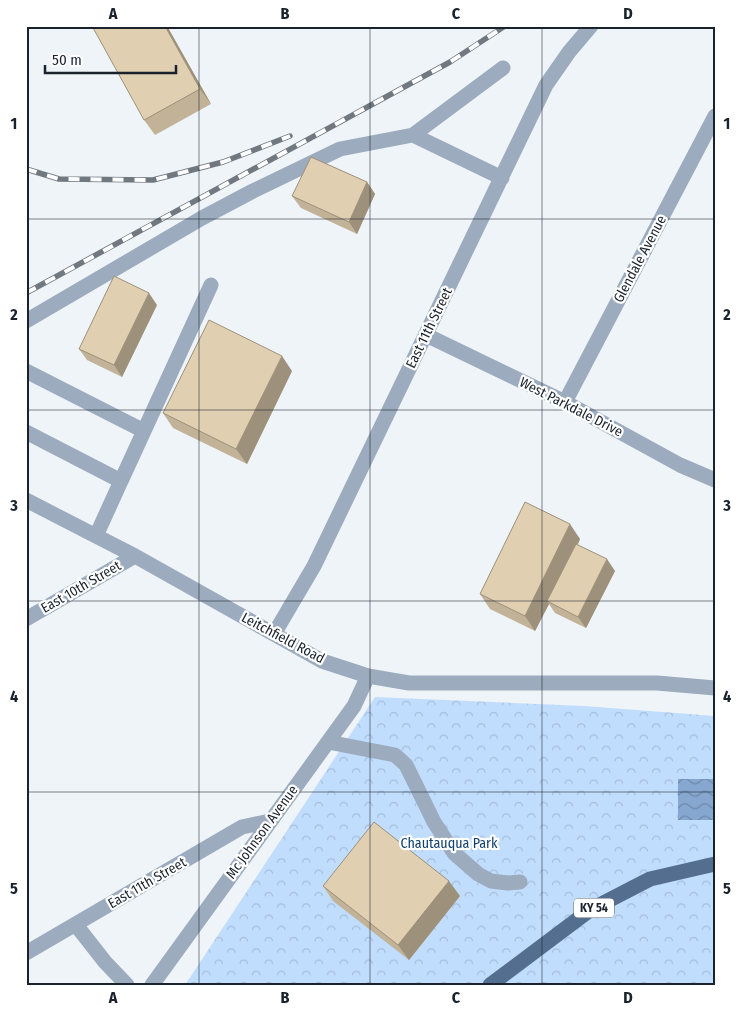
<svg xmlns="http://www.w3.org/2000/svg" width="741" height="1011" font-family="'Fira Sans Condensed',sans-serif">
<defs>
<pattern id="park-crowns" width="20" height="18" patternUnits="userSpaceOnUse" patternTransform="scale(1.25)"><rect width="20" height="18" fill="#c1ddfe"/><path d="M2 6a3 3 0 1 1 6 0M12 15a3 3 0 1 1 6 0" fill="none" stroke="#a5bdda"/></pattern>
<pattern id="water-waves" width="16" height="10" patternUnits="userSpaceOnUse" patternTransform="scale(1.25)"><rect width="16" height="10" fill="#86a8d0"/><path d="M0 5q4-4 8 0t8 0" fill="none" stroke="#6d88a9"/></pattern>
</defs>
<rect width="100%" height="100%" fill="#eff4f9"/>
<path fill="url(#park-crowns)" d="M375,697l209,9 131,10v269h-530z"/>
<path fill="url(#water-waves)" d="M678,779h37v41h-37z"/>
<g fill="none" stroke-linecap="round" stroke-linejoin="round">
<path stroke="#9cabbd" stroke-width="15" d="M413,135l90,-67
M26,321l176,-103 51,-27 87,-42 73,-14 89,43
M426,335l139,67 115,63 35,15
M26,371l118,60
M565,402l150,-286
M26,432l95,49 -25,55
M121,481l90,-196
M26,500l109,56 187,105 46,15 41,7h248l58,5
M26,619l109,-63
M274,634l40,-68 232,-481 23,-33 22,-26
M328,742l67,13 11,10 28,57 20,31 24,21 13,7 17,2 12,-1
M76,925l29,37 22,23
M26,953l216,-126 28,-6
M152,985l202,-279 14,-30"/>
<path stroke="#536e8e" stroke-width="15" d="M490,985l100,-75 60,-31 65,-15"/>
<g stroke="#717880" stroke-width="5.5">
<path id="rail" d="M26,169l33,10 94,1 70,-18 67,-26
M26,293l424,-231 55,-36"/>
</g>
<use href="#rail" stroke="#fff" stroke-width="4" stroke-dasharray="11" stroke-linecap="butt"/>
</g>
<path fill="#c1b298" d="M167,26l44,78 -56,31 -11,-15z
M367,182l8,12 -18,40 -56,-26 -9,-12z
M157,305l-35,72 -35,-17 -8,-11z
M292,371l-45,93 -74,-36 -10,-15z
M580,539l-2,6 37,26 -29,57 -31,-15 -6,-9 -14,27 -45,-22 -10,-15z
M323,886l137,10 -51,64 -76,-59z"/>
<path fill="#9d917c" d="M165,26h2l44,78 -11,-15z
M367,182l8,12 -18,40 -8,-12z
M149,293l8,12 -35,72 -8,-12z
M282,356l10,15 -45,93 -11,-15z
M570,524l10,15 -31,63 -2,-1 2,3 -14,27 -10,-15z
M607,559l8,12 -29,57 -8,-11z
M449,881l11,15 -51,64 -11,-15z"/>
<path fill="#e0cfb1" stroke="#9d917c" d="M92,26h73l35,63 -56,31z
M311,157l56,25 -18,40 -57,-26z
M114,276l35,17 -35,72 -35,-16z
M209,320l73,36 -46,93 -73,-36z
M525,502l45,22 -45,92 -45,-22z
M576,544l31,15 -29,58 -31,-16z
M374,822l75,59 -51,64 -75,-59z"/>
<path fill="none" stroke="#1a222c" stroke-width="1" stroke-opacity="0.55" d="M199,26v959M370,26v959M542,26v959M26,219h689M26,410h689M26,601h689M26,792h689"/>
<g text-anchor="middle" dominant-baseline="central" stroke-width="4.5" stroke-linejoin="round" paint-order="stroke">
<rect fill="#fff" stroke="#5f646b" stroke-width="1" x="574" y="898.5" width="40" height="19" rx="4"/>
<g font-size="12" font-weight="bold" fill="#1a222c">
<text x="594" y="908">KY 54</text>
</g>
<g font-size="14" fill="#1a222c" stroke="#fff">
<text transform="translate(640 259) rotate(-62)">Glendale Avenue</text>
<text transform="translate(429 328) rotate(-64)">East 11th Street</text>
<text transform="translate(571 407) rotate(27)">West Parkdale Drive</text>
<text transform="translate(81 587) rotate(-30)">East 10th Street</text>
<text transform="translate(283 638) rotate(28)">Leitchfield Road</text>
<text transform="translate(262 832) rotate(-54)">Mc Johnson Avenue</text>
<text transform="translate(147 883) rotate(-30)">East 11th Street</text>
</g>
<g font-size="14" fill="#104072" stroke="#fff">
<text x="449" y="843">Chautauqua Park</text>
</g>
</g>
<rect width="741" height="1011" fill="none" stroke="#ffffff" stroke-width="55"/>
<path d="M45 65v8h131v-8" fill="none" stroke="#1a222c" stroke-width="2.5"/>
<text x="52" y="65" font-size="15" fill="#1a222c" stroke="#ffffff" stroke-width="4" paint-order="stroke">50 m</text>
<rect x="28" y="28" width="686" height="956" fill="none" stroke="#1a222c" stroke-width="2"/>
<g font-size="16" text-anchor="middle" font-weight="bold" fill="#1a222c">
<text x="113" y="19">A</text>
<text x="285" y="19">B</text>
<text x="456" y="19">C</text>
<text x="628" y="19">D</text>
<text x="14" y="129">1</text>
<text x="727" y="129">1</text>
<text x="14" y="320">2</text>
<text x="727" y="320">2</text>
<text x="14" y="511">3</text>
<text x="727" y="511">3</text>
<text x="14" y="702">4</text>
<text x="727" y="702">4</text>
<text x="14" y="894">5</text>
<text x="727" y="894">5</text>
<text x="113" y="1003">A</text>
<text x="285" y="1003">B</text>
<text x="456" y="1003">C</text>
<text x="628" y="1003">D</text>
</g>
</svg>
